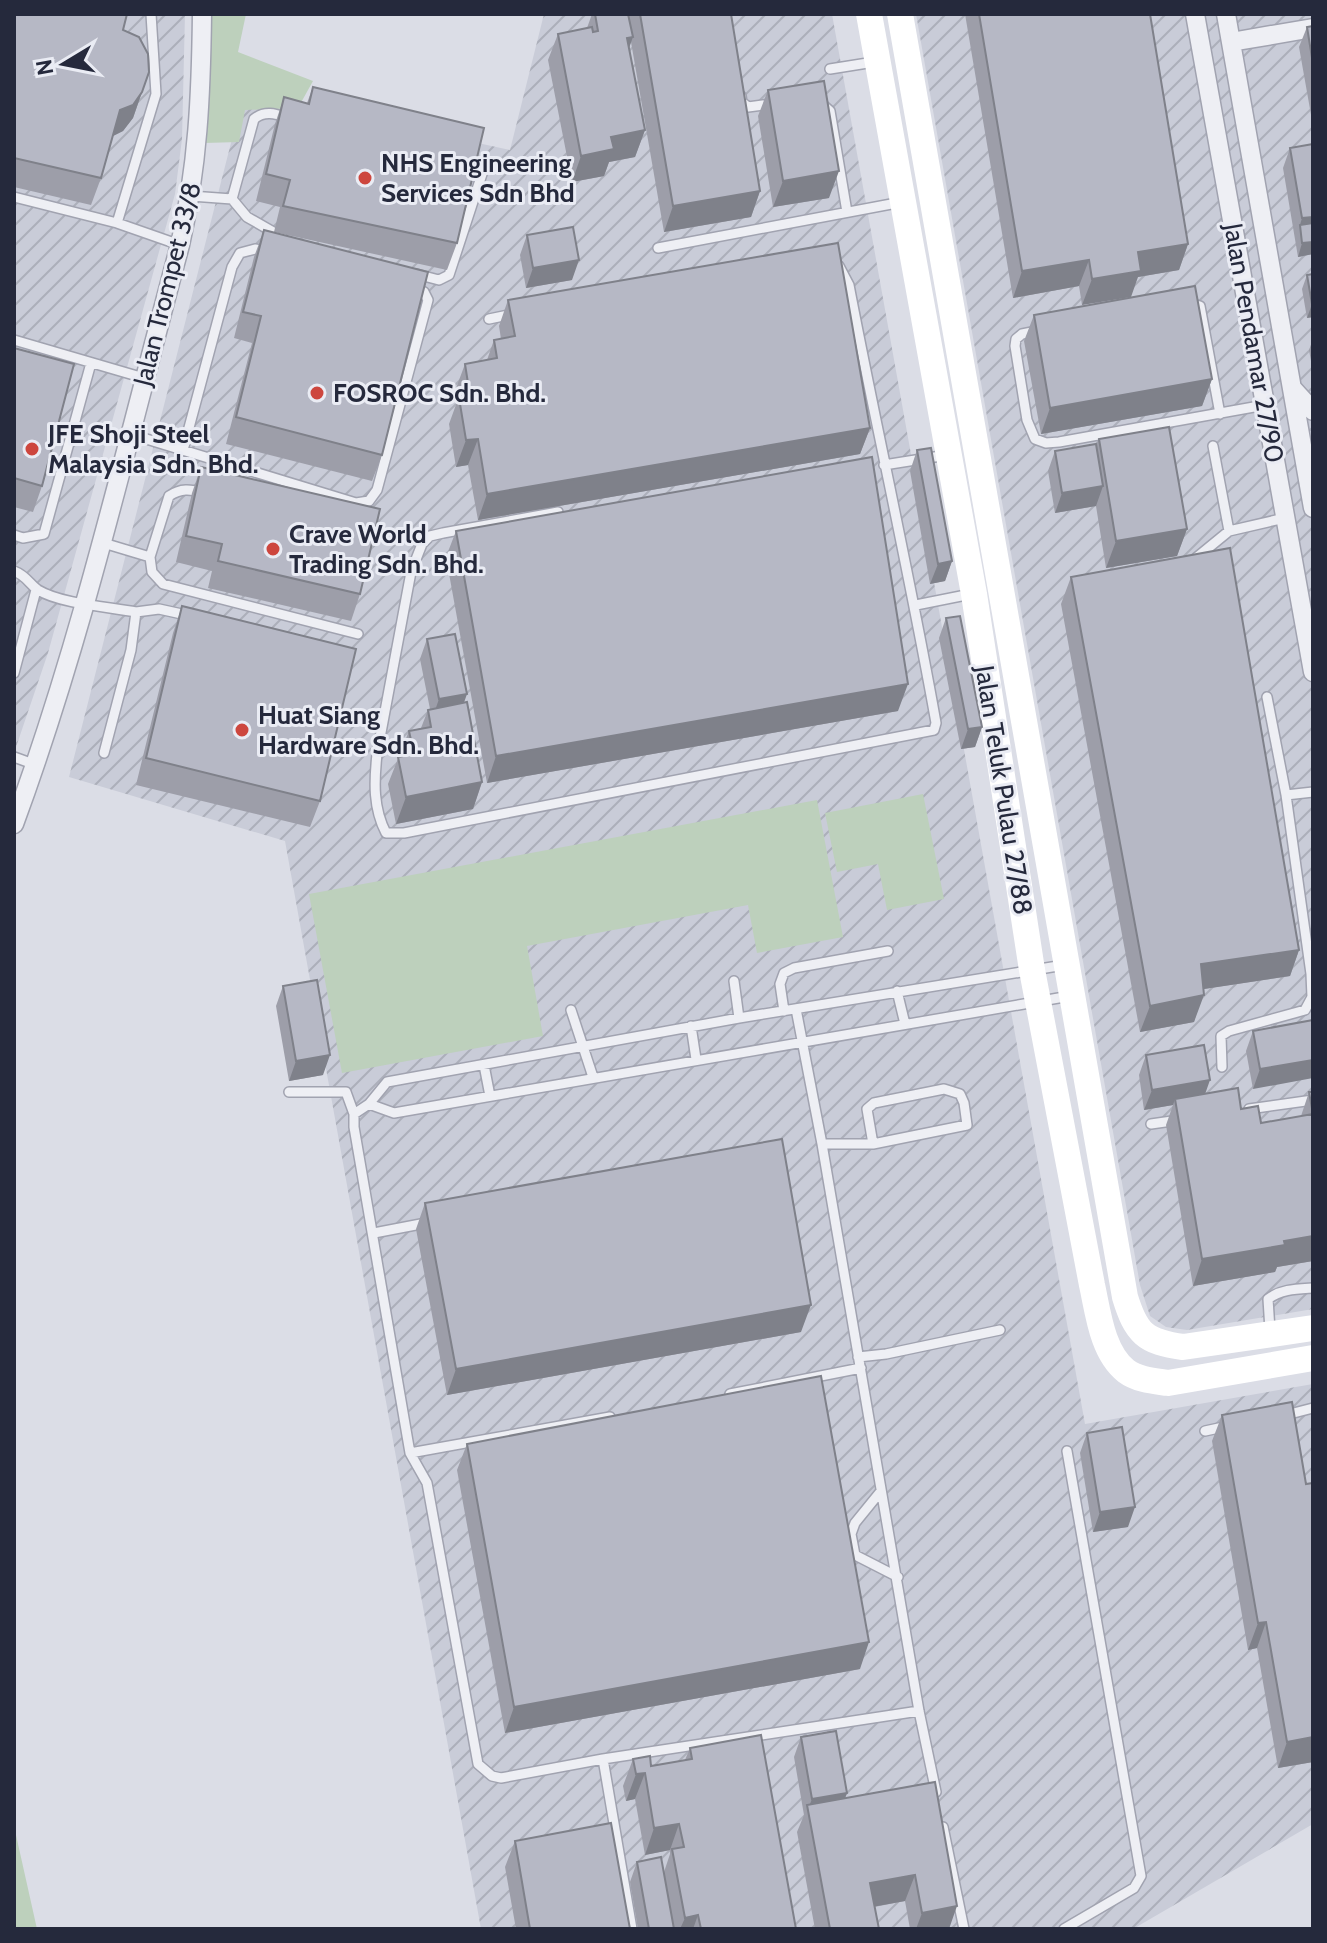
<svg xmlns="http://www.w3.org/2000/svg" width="1327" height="1943" font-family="Cabin,sans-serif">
<defs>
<pattern id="industrial-furrows" width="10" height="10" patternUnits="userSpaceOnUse" patternTransform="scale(2)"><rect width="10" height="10" fill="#c9ccd8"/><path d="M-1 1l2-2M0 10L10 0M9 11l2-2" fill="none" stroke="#acafba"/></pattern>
</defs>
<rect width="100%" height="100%" fill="#dbdde6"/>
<path fill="url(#industrial-furrows)" d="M14,14h171l-3,125 -7,55 -127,459 -34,100z
M544,14h288l253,1410 228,-40v440l-180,105h-652l-196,-1088 -216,-64 175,-685 266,58z
M916,14h397v1295l-126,21 -21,-3 -16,-11 -10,-31z"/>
<path fill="#bdd0bc" d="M208,14h38l-8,38 75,29 -15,27 -53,2 -6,32 -35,1z
M923,794l21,105 -57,11 -9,-46 -41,8 -12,-59z
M817,800l26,137 -86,16 -9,-48 -221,41 16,90 -201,37 -33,-179z
M14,1826l23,103h-23z"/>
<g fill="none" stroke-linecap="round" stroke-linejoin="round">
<g stroke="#a1a3b0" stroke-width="12">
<path id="lane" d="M830,69l44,-7
M741,96l1,6 6,5 23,-3
M821,103l9,8 17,101
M191,196l41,3 15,18 35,20
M14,197l103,26 63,22
M232,199l22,-80c11,-9 22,-5 35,-1
M117,223l39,-129 -5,-80
M658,248l244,-46
M416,274l23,6 10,-5 34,-104
M1189,303l11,3 20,108
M489,319l24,-5
M1037,331l-15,3 -6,5 -1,7 12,74 8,19 11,4 13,-1 206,-37
M14,340l130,38
M130,434l226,69 13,-2 8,-11 51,-190 -4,-8 -11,-6
M1213,446l16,85
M183,450l49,-183 8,-14 15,-4 11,2
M884,465l63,-10
M558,512l-115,21 -13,3 -8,8 -11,28 -34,182c-3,28 -4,54 9,79h18l530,-103 2,-7c-26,-147 -59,-292 -87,-438l-10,-19
M14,535l9,3 21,-4 47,-171
M100,542l50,15 2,15 11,12 195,50
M150,557l19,-61c12,-8 21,-7 35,-3
M1196,558l33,-27 56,-13
M14,571c13,5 15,13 24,19 23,14 72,17 98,22l-5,38 -27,103
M916,605l55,-11
M136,612l23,-3 32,7
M14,673l22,-83
M1267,697l19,98
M14,757l22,8
M734,981l5,37
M897,991l8,33
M796,1009l26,135 97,567 17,81
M571,1010l22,67
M784,1011l-4,-27 4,-11 10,-5 94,-17
M691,1026l5,33
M484,1065l6,31
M1222,1067l-1,-31 8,-5 76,-21 7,-13 -1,-23 -25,-179 27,-3
M289,1092h57l8,22
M369,1104l25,9 676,-117
M1249,1109l64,-9
M1151,1124l28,-4
M822,1144h51l94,-19 -3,-22 -4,-9 -16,-5 -70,14 -7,6 6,35
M374,1233l52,-10
M1270,1330l-2,-31c13,-10 29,-10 45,-11
M858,1357l28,-3 114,-24
M730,1394l131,-26
M1282,1416l31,-8
M1205,1431l23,-5
M410,1453l200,-36
M881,1491l-26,32 -4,11 4,21 43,22
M919,1711l-316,48 -102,19 -9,-2 -14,-12 -51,-281 -17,-30 -56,-326v-13l15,-10 18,-22 352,-64 325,-53
M603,1759l29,170
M943,1827l21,102
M1064,1929l70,-41 7,-12 -74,-425"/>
</g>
<g stroke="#a1a3b0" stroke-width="21">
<path id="street" d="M1195,14l118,658
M1226,14l87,494
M1231,42l82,-14
M1293,389l20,22
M14,824c69,-187 114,-386 166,-579 18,-80 21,-149 22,-231"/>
</g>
<use href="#lane" stroke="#eeeff4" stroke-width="9"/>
<use href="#street" stroke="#eeeff4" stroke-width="18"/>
<path stroke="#fff" stroke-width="26" d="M869,14l105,580 58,376 60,315c6,27 10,67 34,86 12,9 28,10 42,12l145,-25
M900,14l225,1283c11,36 20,45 58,50l130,-19"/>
</g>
<path fill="#9d9ea9" d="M14,14l109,16 19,62 -9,26 -10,13 -10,5 -12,42 -10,27 -77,-18z
M592,14h139l29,177 -9,26 -87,15 -33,-190 -2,6 16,82 -10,27 -26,5 -5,14 -32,6 -24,-122 10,-26 29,-6z
M965,14h185l38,230 -9,26 -41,7 -56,28 -3,-19 -66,12z
M1313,26v100l-14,-79 8,-20z
M313,87l144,156 -10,27 -173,-38 6,-25 -24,-6 19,-77 9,-27 23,6z
M768,90l61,108 -56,9 -15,-91z
M1290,148l23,106 -15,3 -15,-89z
M264,230l118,225 -10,26 -146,-37 26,-101 -18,-5 20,-81z
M527,235l45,45 -46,8 -6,-33z
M1313,274v43l-6,1 -5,-29 5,-14z
M508,300l362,128 -10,26 -382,66 -10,-55 -12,2 -7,-43 8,-22 -2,-11 10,-27 22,-4 7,-20 7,-1 -2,-13z
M1034,315l178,64 -10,27 -161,28 -17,-93z
M1313,339v33l-4,-22z
M14,348l28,138 -9,26 -19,-5z
M1099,439l88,90 -10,27 -71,12 -10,-62 -41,7 -7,-42 7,-20 41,-6z
M917,450l35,111 -7,20 -15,3 -20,-113z
M201,467l159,127 -9,27 -143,-33 4,-17 -36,-9 16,-69z
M456,531l442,180 -411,72 -41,-226z
M1071,577l228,373 -9,26 -87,13 -9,33 -54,10 -79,-428z
M182,606l138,195 -10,26 -174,-42 37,-152z
M946,618l36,109 -7,20 -14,2 -22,-111z
M427,639l37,64 18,79 -9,27 -77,15 -8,-40 21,-53 12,-3 7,-18 2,-1 -10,-50z
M283,986l40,89 -34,6 -13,-75z
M1313,1020l-60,69 -7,-38 7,-20z
M1146,1055l60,39 35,15 20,14 40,-7 8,-24h4v169l-36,6 -2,5 -82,14 -27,-161 7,-20 -29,5 -5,-35z
M425,1203l376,129 -354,63 -31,-166z
M1222,1415l91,347 -35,6 -21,-120 -9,2 -36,-209z
M1087,1433l41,94 -35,5 -13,-79z
M467,1444l393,225 -355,64 -48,-263z
M801,1737l44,61 90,-16 14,147h-39l-5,-28 -31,6 5,22h-64l-18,-97 7,-17 -10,-58z
M690,1748l106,181h-158l-8,-47 7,-20 27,10 6,-18v-4l-25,5 -10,-56 -9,2 -3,-15 10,-27 18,7 34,-6z
M515,1841l115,88h-114l-11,-62z"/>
<path fill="#7f818a" d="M633,37l-10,27 4,-26z
M142,92l-9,26 -10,13 -12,6 9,-27z
M645,130l-10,27 -26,5 -5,14 -32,6 9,-26 30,-19z
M839,171l-10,27 -56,9 10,-26z
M760,191l-9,26 -87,15 9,-26z
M1313,217v19l-13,-11 2,-7z
M1313,242v12l-15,3 4,-14z
M1188,244l-9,26 -41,7 -7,20 -49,8 10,-26 46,-27z
M579,260l-7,20 -46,8 7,-20z
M1089,260l-10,26 -66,12 9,-27z
M1312,304h1v13l-6,1z
M1212,379l-10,27 -161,28 9,-26z
M870,428l-10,26 -382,66 9,-26z
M478,439l-10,26 -12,2 10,-27z
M1103,486l-7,20 -41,7 7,-20z
M1187,529l-10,27 -71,12 10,-27z
M952,561l-7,20 -15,3 8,-20z
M908,684l-10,27 -411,72 9,-27z
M467,694l-7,20 -28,5 7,-20z
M982,727l-7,20 -14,2 7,-20z
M482,782l-9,27 -77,15 10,-27z
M1299,950l-9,26 -99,15 10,-27z
M1204,995l-10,27 -54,10 10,-26z
M330,1055l-7,20 -34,6 7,-20z
M1313,1060v18l-60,11 7,-20z
M1210,1080l-7,20 -28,-1 -2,6 -29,5 8,-20z
M1313,1236v25l-36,6 -2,5 -82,14 9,-27 82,-18z
M811,1305l-10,27 -354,63 9,-26z
M1135,1507l-7,20 -35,5 7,-20z
M1266,1622l-9,26 -9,2 10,-27z
M869,1642l-9,27 -355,64 9,-26z
M1313,1737v25l-35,6 9,-26z
M645,1773l-10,26 -9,2 10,-27z
M847,1793l-7,20 -32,-4 4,-10z
M679,1824l-9,26 -25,5 9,-27z
M915,1875l-10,26 -44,8 9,-26z
M957,1906l-8,23h-33l6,-16z
M698,1915l-5,14h-13l5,-11z"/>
<path fill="#b6b8c5" stroke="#7f818a" stroke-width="2" d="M14,14h113l-4,16 16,7 9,17 1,18 -7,20 -9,13 -13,5 -19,68 -87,-20z
M595,14h33l5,23 -6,1 18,92 -34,7 3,12 -33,7 -23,-122 34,-7 1,5 5,-1z
M640,14h91l29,177 -87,15z
M979,14h171l38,230 -50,8 3,19 -49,8 -3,-19 -67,11z
M1313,26v38l-6,-37z
M824,81l15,90 -56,10 -15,-91z
M313,87l171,41 -27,115 -174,-37 7,-26 -24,-6 18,-77 25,7z
M1313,144v73l-11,1 -12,-70z
M1313,223v19l-11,1 -2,-18z
M573,227l6,33 -46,8 -6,-33z
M264,230l164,42 -46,183 -146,-38 25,-101 -18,-4z
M838,243l32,185 -383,66 -9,-55 -12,1 -7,-42 11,-2 -5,-32 32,-6 -3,-18 21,-4 -7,-36z
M1313,274v30h-1l-5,-29z
M1195,286l17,93 -162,29 -16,-93z
M14,348l60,16 -32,122 -28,-8z
M1169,427l18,102 -71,12 -17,-102z
M1096,444l7,42 -41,7 -7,-42z
M931,448l21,113 -14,3 -21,-114z
M872,457l36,227 -412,72 -40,-225z
M201,467l179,42 -20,85 -142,-33 4,-17 -36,-8z
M1230,548l69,402 -98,14 3,31 -54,11 -79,-429z
M182,606l174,43 -36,152 -174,-43z
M960,616l22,111 -14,2 -22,-111z
M455,634l12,60 -28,5 -12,-60z
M467,702l15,80 -76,15 -8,-40 16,-3 -5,-23 22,-4 -3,-17z
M317,980l13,75 -34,6 -13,-75z
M1313,1020v40l-53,9 -7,-38z
M1204,1045l6,35 -58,10 -6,-35z
M1238,1088l3,21 17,-3 3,17 52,-9 -4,-22h4v144l-29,5 1,4 -83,14 -27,-160z
M782,1139l29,166 -355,64 -31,-166z
M821,1376l48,266 -355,65 -47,-263z
M1292,1402l14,82 7,-1v254l-26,5 -21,-120 -8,1 -36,-208z
M1122,1427l13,80 -35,5 -13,-79z
M836,1731l11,62 -35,6 -11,-62z
M761,1735l35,194h-95l-3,-14 -13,3 -13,-69 12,-2 -5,-23 -25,4 -9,-55 -9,1 -3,-15 17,-3 1,10 41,-7 -2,-11z
M935,1782l22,124 -35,7 -7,-38 -45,8 9,46h-49l-23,-124z
M611,1823l19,106h-100l-15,-88z
M661,1857l13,72h-25l-12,-67z"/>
<g fill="#cd463e" stroke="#eaecf4" stroke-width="3">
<circle cx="365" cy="178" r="8"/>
<circle cx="317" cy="393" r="8"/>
<circle cx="32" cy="449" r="8"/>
<circle cx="273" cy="549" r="8"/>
<circle cx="242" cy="730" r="8"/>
</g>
<g text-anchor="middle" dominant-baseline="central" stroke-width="6" stroke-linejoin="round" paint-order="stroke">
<g font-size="26" font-weight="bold" fill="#25293c" stroke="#eaecf4" text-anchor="start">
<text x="381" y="163">NHS Engineering<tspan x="381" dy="30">Services Sdn Bhd</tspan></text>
<text x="333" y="393">FOSROC Sdn. Bhd.</text>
<text x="48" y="434">JFE Shoji Steel<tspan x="48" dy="30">Malaysia Sdn. Bhd.</tspan></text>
<text x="289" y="534">Crave World<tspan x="289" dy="30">Trading Sdn. Bhd.</tspan></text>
<text x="258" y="715">Huat Siang<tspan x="258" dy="30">Hardware Sdn. Bhd.</tspan></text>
</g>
<g font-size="26" fill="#25293c" stroke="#eaecf4">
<text transform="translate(167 284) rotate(-76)">Jalan Trompet 33/8</text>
<text transform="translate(1254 343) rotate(80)">Jalan Pendamar 27/90</text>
<text transform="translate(1004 790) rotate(81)">Jalan Teluk Pulau 27/88</text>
</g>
</g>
<rect width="1327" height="1943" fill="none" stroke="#25293c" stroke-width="32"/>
<g transform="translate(64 64) rotate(260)" stroke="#eaecf4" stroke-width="6" paint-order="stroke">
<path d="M0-6L14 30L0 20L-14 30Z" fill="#25293c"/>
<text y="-12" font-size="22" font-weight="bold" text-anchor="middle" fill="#25293c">N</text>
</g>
</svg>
